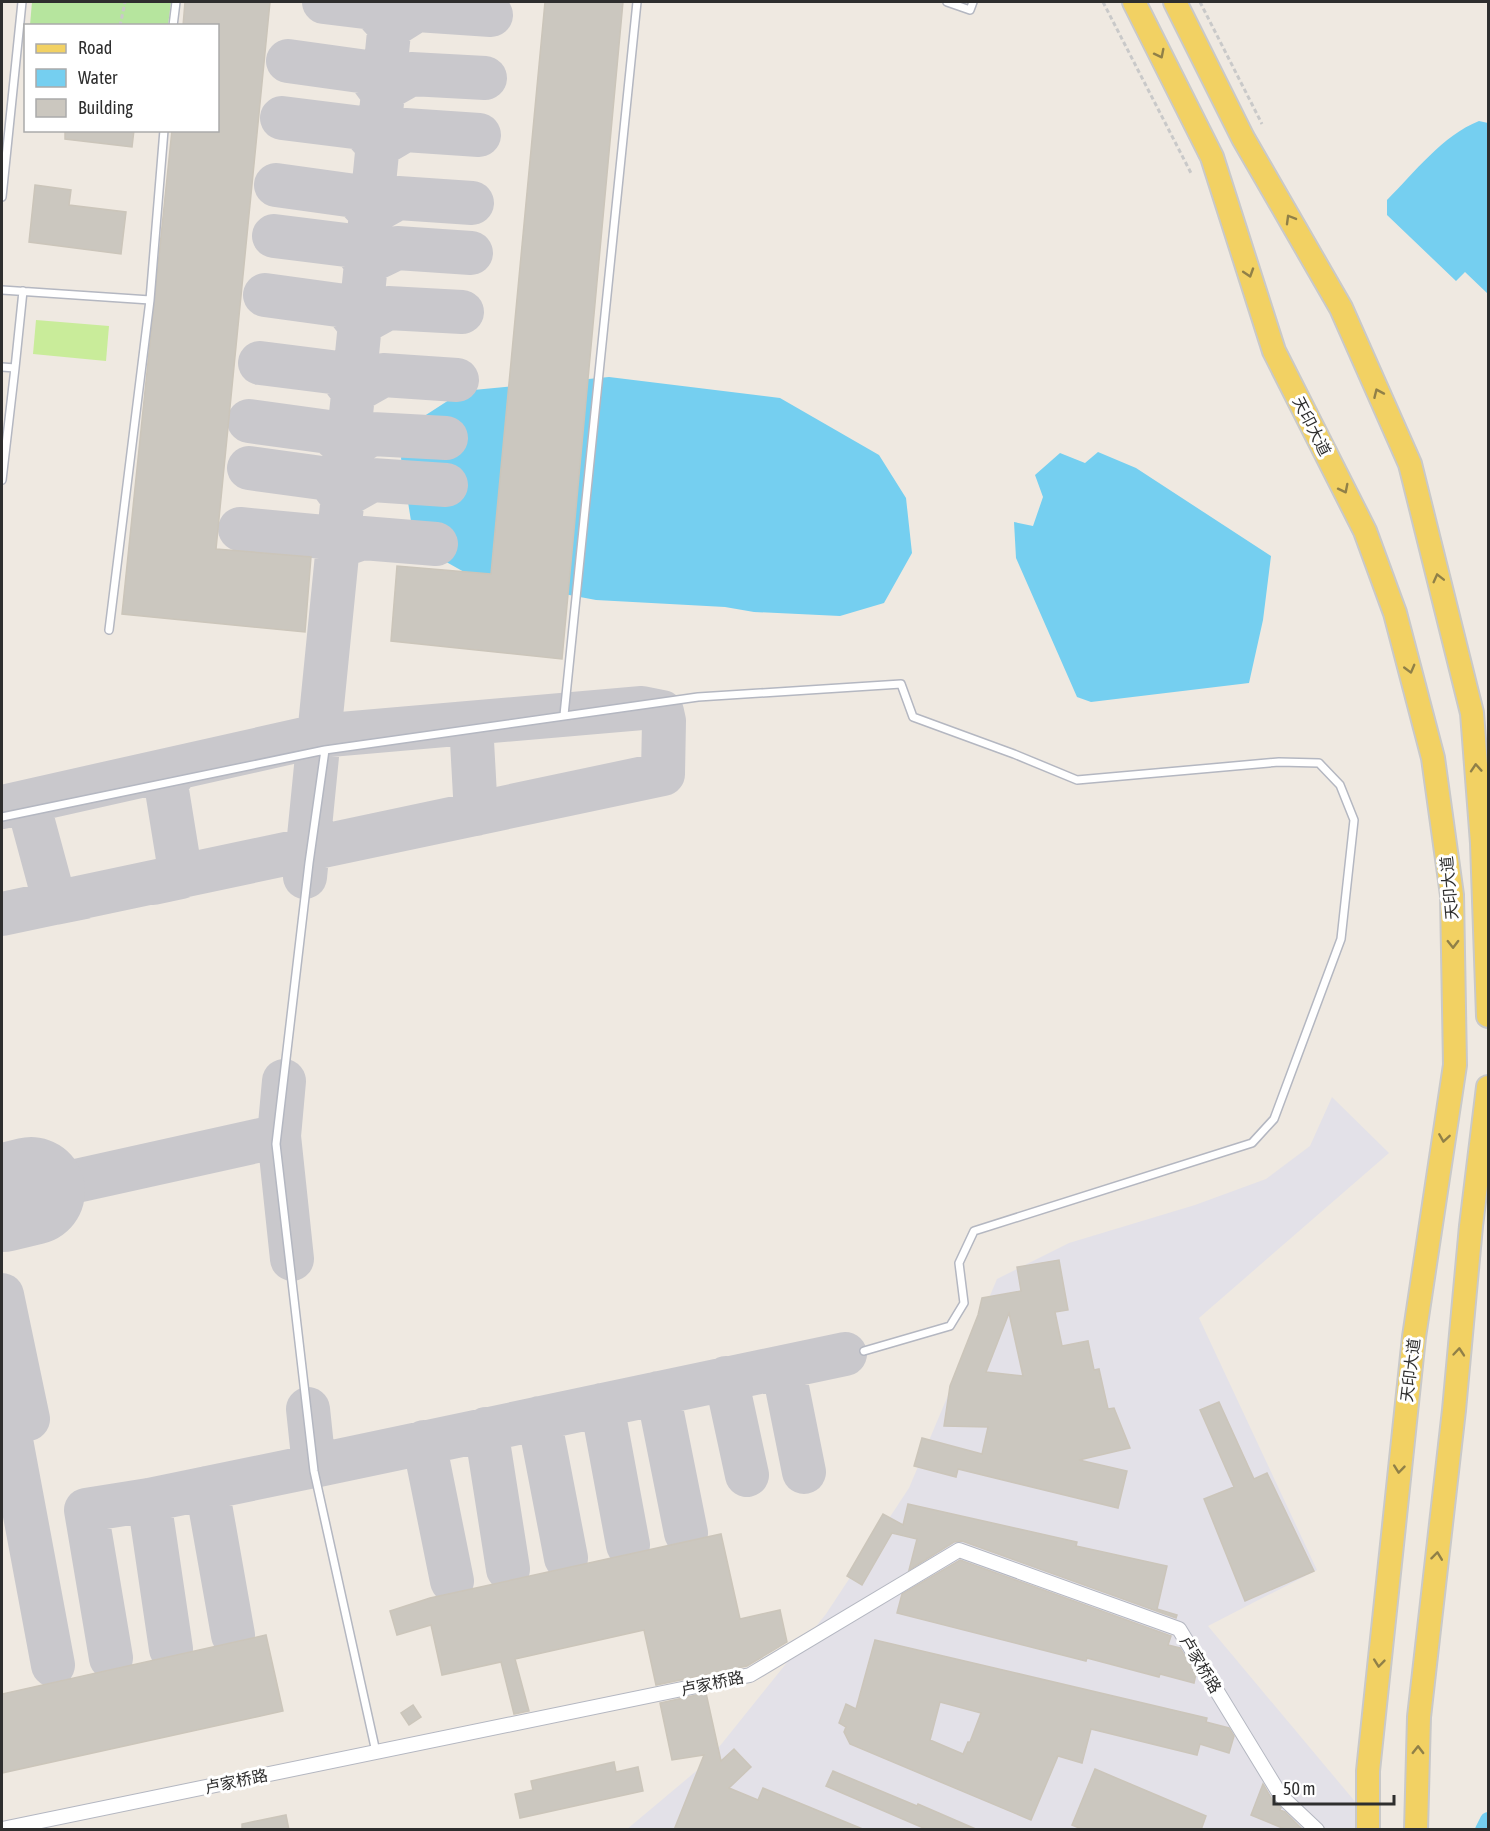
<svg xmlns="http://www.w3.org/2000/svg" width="1490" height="1831" font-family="'Asap Condensed','Noto Sans SC',sans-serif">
<rect width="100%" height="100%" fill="#efe9e1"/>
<path fill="#e3e1e8" d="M1332,1097l57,56 -190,165 118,252 -109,56 170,203 -752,1 81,-68 119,-148 83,-126 88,-209 72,-36 126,-38 71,-26 44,-33z"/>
<path fill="#b6e59e" d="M32,2h139l-3,23h-138z"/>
<path fill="#c9ec9a" d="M36,320l73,6 -3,35 -73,-7z"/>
<path fill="#75cff0" d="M1479,121l9,2v171l-23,-22 -9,9 -69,-66v-15c27,-27 56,-65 92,-79z
M609,377l171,21 99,57 27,43 6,55 -28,50 -44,13 -86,-4 -29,-5 -129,-7 -123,-23 -48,-27 -14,-29 -10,-63 14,-36 48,-31z
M1098,452l38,16 135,88 -8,64 -14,63 -158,19 -14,-5 -61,-139 -2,-36 19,4 10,-29 -8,-22 25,-22 25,10z"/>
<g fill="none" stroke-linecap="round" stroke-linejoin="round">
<path stroke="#75cff0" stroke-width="16" d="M1483,1830l5,-10"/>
<path stroke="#c9c8cc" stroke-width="44" d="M324,2l49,6 17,19 27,-17 74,5
M288,61l79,11 14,19 30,-17 74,4
M282,118l80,10 16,18 27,-16 74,5
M276,185l79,11 16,17 27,-15 74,5
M274,236l80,10 12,17 31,-15 74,5
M265,295l80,11 14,18 29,-16 74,4
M260,363l79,10 14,19 30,-17 74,5
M249,421l80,11 18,16 25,-14 74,4
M249,468l80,11 13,18 30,-17 74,5
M240,529l84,8 13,10 26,-9 73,6
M471,723l5,91
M40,799l-7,11 -1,8 23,85 30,-6
M2,807l316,-71 324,-28 20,4 2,9 -1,53 -661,140
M305,877l87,-875
M153,883l28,-6 -15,-93 11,-16
M279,1136l13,123
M31,1191l248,-55 5,-55
M2,1295l26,124 -26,6
M783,1367l21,105
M726,1378l21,97
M658,1393l28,140
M602,1405l26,140
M539,1418l27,140
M8,1424l45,241
M486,1429l22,140
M424,1442l28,139
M314,1466l531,-112
M207,1488l26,147
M149,1500l22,149
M111,1658l-25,-148 63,-10 165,-34 -6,-57"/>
<path stroke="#c9c8cc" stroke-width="108" d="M2,1198l29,-7"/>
</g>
<path fill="#cbc7bf" stroke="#cbc5ba" stroke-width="1.5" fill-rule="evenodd" d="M185,2h85l-54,547 95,8 -6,75 -183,-18 50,-484h46v-104h-35z
M545,2h78l-61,657 -171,-18 6,-75 94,8z
M65,130h69l-2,17 -67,-8z
M35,185l36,5 -2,15 57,7 -5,42 -92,-12z
M1059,1260l9,50 -13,2 7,34 26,-5 6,29 5,-1 9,40 6,-1 16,40 -51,12 48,11 -9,37 -160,-39 -2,8 -42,-11 8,-28 60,16 6,-27 -44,-1 6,-40 28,-71 4,-17 39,-7 -4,-24zM1009,1313l14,63 -37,-4z
M1219,1402l35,77 13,-6 47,98 -69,30 -41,-102 30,-12 -34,-77z
M908,1504l169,38 -1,4 91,20 -10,43 20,6 -1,3 -214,-77 -8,1 -45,28 8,-31 -25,-6 -30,52 -15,-9 36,-62 20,11z
M721,1534l19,85 40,-9 7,32 -40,24 -91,19 -12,-55 -129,29 14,52 -15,3 -13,-52 -59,13 -11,-50 -34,10 -7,-24 40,-13z
M960,1560l211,76 -3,9 12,3 16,26 -2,9 -34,-9 -1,3 -72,-19 -1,3 -189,-48 5,-19z
M266,1635l17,76 -281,62v-79z
M875,1640l332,78 -1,4 23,6 5,8 -5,17 -29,-9 -3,11 -106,-26 -9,34 -24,-7 -27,64 -181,-76 -6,-12 2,-5 -7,-4 7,-19 10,5zM940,1702l41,11 -11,29h-2l-5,12 -33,-14z
M706,1693l15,68 13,-12 17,18 -22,21 29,12 5,-12 102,42h-191l30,-75 -32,5 -12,-57z
M413,1705l8,12 -12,8 -8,-12z
M614,1762l2,10 22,-5 5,24 -123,27 -5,-24 18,-4 -2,-9z
M1095,1769l111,47 -5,14h-117l-12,-5z
M833,1771l84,35 1,-2 60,26h-50l-102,-44z
M1263,1784l10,17 8,7 -1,2 5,2 18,18h-16l-36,-15z
M286,1815l3,15h-47v-6z"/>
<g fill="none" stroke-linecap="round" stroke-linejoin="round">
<g stroke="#b4b7c1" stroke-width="10">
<path id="lane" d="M947,2l23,8 3,-8
M173,26l3,-24
M2,197l20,-195
M2,290l148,10
M2,367l13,1 8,-77
M2,480l13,-112
M109,630l41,-330 14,-170
M564,715l73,-713
M2,817l323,-67
M376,1752l-62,-281 -38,-327 33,-281 16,-113 373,-53 203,-13 12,33 101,37 63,26 202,-18 40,1 21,22 14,35 -13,119 -67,180 -22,24 -278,88 -15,32 5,40 -14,23 -86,25"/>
</g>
<g stroke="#b4b7c1" stroke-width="16">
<path id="street" d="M2,1829l748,-154 209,-125 220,79 102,167 36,34"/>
</g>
<g stroke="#c9c9c9" stroke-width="26">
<path id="primary" d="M1134,2l78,155 62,194 91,180 30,82 38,145 19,137 3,170 -41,272 -46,434v59
M1175,2l68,136 98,170 69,156 62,249 10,130 6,173
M1416,1830l3,-113 35,-307 17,-184 17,-139"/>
</g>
<path stroke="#c9c9c9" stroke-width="3" stroke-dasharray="4.5 3" stroke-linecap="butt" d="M1103,2l89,173
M1200,2l62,122
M120,26l5,-24"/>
<use href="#lane" stroke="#fff" stroke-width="7"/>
<use href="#street" stroke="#fff" stroke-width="14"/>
<use href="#primary" stroke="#f2d163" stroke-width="22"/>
</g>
<defs><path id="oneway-chevron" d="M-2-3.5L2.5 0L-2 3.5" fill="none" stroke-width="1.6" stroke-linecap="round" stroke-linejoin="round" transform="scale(1.5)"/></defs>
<g stroke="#908048">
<use href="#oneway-chevron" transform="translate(1160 54) rotate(63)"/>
<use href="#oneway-chevron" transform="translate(1290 219) rotate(-120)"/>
<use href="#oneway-chevron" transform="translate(1249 273) rotate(72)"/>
<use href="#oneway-chevron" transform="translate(1378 393) rotate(-114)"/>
<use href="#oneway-chevron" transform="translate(1344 489) rotate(63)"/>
<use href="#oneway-chevron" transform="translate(1438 578) rotate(-104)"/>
<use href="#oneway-chevron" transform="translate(1410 669) rotate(75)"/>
<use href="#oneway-chevron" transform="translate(1476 768) rotate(-94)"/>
<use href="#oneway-chevron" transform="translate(1453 944) rotate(89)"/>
<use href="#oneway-chevron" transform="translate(1444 1138) rotate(99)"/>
<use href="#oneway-chevron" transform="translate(1459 1352) rotate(-85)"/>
<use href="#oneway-chevron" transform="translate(1399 1469) rotate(96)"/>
<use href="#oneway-chevron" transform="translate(1437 1556) rotate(-83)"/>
<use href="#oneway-chevron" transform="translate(1379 1663) rotate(96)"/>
<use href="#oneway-chevron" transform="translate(1418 1750) rotate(-89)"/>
</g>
<g text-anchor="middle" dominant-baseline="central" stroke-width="6" stroke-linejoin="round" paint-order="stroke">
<g font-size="16" fill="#2e2e2e" stroke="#fff">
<text transform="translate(1312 426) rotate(63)">天印大道</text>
<text transform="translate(1449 888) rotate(-95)">天印大道</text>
<text transform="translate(1410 1370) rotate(-83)">天印大道</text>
<text transform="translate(1201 1664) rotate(59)">卢家桥路</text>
<text transform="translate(712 1683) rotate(-12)">卢家桥路</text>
<text transform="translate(236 1781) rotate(-12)">卢家桥路</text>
</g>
</g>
<rect width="1490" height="1831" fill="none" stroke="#2e2e2e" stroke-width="6"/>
<rect x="24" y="24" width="195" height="108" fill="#ffffff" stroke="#ababab" stroke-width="1.5"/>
<rect x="36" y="44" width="30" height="9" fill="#f2d163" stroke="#ababab" stroke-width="1.5"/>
<text x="78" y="54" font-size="18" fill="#2e2e2e">Road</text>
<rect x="36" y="69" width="30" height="18" fill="#75cff0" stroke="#ababab" stroke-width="1.5"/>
<text x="78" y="84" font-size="18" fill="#2e2e2e">Water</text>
<rect x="36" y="99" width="30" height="18" fill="#cbc7bf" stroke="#ababab" stroke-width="1.5"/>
<text x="78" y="114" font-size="18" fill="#2e2e2e">Building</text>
<path d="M1274 1795v9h120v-9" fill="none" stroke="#2e2e2e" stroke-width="3"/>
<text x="1283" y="1795" font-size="18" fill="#2e2e2e" stroke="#ffffff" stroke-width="4.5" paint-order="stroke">50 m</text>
</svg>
